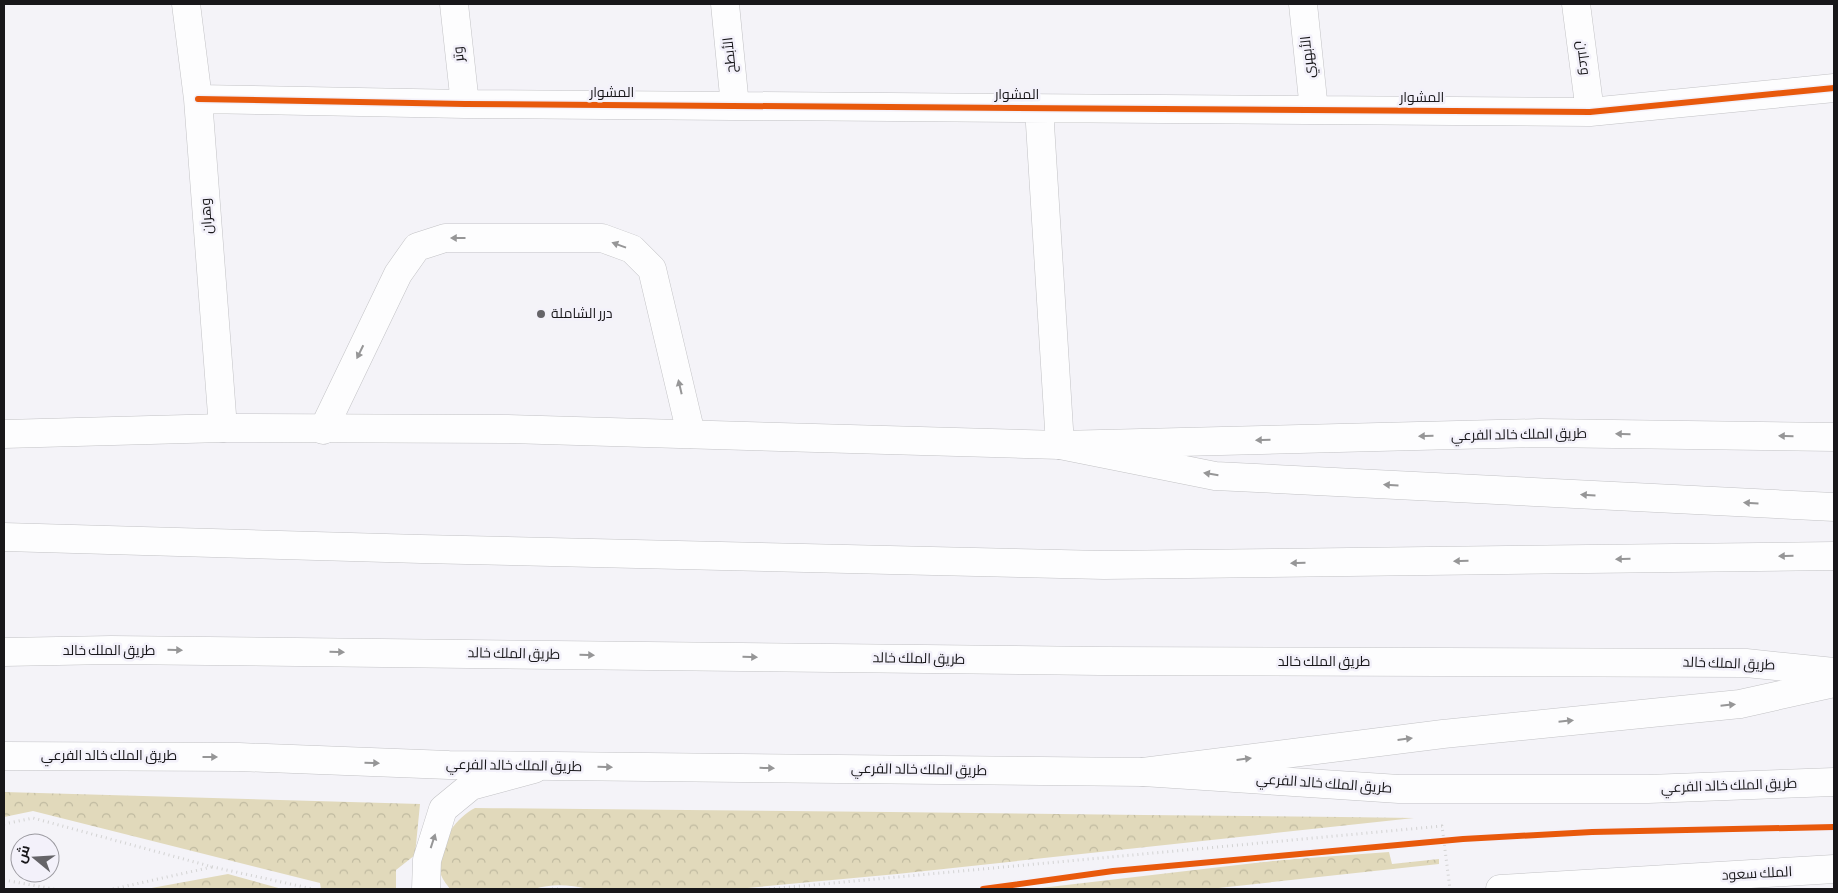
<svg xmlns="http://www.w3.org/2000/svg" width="1838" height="893" font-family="'Alegreya Sans',Cairo,sans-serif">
<defs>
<pattern id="forest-crowns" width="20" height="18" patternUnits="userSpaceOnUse" patternTransform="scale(1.25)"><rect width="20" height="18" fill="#e1d9bb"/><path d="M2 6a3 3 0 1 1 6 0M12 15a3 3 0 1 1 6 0" fill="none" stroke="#c0baa0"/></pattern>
</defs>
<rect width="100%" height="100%" fill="#f4f3f8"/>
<path fill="url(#forest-crowns)" d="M4,792l416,12 -5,51 -19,15v19h-75l-1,-6 -287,-72 -29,6z
M475,808c313,3 626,6 939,10l-517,56 -161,15h-147c-19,-4 -36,-6 -55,0h-84c-3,-4 -7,-9 -9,-14 -9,-23 13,-57 34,-67z
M1389,852l3,12 47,-5v5l-230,25h-177l249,-29z
M228,874l54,15h-136z"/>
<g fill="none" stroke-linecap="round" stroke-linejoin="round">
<g stroke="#c2c2c5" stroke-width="29">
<path id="minor" d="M186,4l12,95 25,329
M454,4l11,100
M725,4l10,102
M1303,4l11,106
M1576,4l14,108
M198,99l267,5 1125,8 244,-24
M1039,108l21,337
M323,430l75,-156 19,-27 28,-9h157l30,11 20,20 39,165
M426,889l1,-29 16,-51 28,-23 63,-17
M1500,889l334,-20"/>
</g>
<g stroke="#c2c2c5" stroke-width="29">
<path id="major" d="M4,434l219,-6 283,1 554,16 480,-12 294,4
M4,756l235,1 210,8 694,7 256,17h249l186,-7"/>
</g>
<g stroke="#c2c2c5" stroke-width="29">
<path id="highway" d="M1060,445l155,31 619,31
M4,537l417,12 683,16 730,-9
M4,652l107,-2 989,11 646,2 88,9
M1143,772l300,-38 297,-30 94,-21"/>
</g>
<path stroke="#d3d3d3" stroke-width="3" stroke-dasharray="1 4" stroke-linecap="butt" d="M4,824l29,-6 180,49 100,22
M4,880l50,9
M113,889l99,-22
M552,889h9
M769,889l673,-63 8,63"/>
<use href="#minor" stroke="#fdfdfe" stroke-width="28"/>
<use href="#major" stroke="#fdfdfe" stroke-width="28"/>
<use href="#highway" stroke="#fdfdfe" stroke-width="28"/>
<g stroke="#f3f1fa" stroke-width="9">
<path id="cycleway" d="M198,99l267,5 1125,8 244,-24
M983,889l130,-18 350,-32 129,-7 242,-5"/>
</g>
<use href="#cycleway" stroke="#e8590c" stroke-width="6"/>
</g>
<defs><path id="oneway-solid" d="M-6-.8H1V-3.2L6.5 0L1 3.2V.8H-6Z" transform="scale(1.25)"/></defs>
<g fill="#969697">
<use href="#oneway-solid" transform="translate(458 238) rotate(-180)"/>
<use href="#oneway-solid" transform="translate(619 245) rotate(-160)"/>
<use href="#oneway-solid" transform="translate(360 352) rotate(116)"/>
<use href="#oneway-solid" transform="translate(680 387) rotate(-103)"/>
<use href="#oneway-solid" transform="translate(1623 434) rotate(-179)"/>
<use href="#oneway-solid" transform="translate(1426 436) rotate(179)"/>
<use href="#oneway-solid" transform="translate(1786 436) rotate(-179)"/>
<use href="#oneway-solid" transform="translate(1263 440) rotate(179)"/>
<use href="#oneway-solid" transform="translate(1211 474) rotate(-171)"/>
<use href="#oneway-solid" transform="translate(1391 485) rotate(-177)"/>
<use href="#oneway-solid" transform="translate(1588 495) rotate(-177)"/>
<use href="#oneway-solid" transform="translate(1751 503) rotate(-177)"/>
<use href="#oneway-solid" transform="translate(1786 556) rotate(179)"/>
<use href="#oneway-solid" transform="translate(1623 559) rotate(179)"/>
<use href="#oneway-solid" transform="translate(1461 561) rotate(179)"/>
<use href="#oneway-solid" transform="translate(1298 563) rotate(179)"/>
<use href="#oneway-solid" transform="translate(175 650) rotate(1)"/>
<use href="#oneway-solid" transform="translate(337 652) rotate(1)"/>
<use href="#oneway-solid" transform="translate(587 655) rotate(1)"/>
<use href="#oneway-solid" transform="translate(750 657) rotate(1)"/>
<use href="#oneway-solid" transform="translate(1728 705) rotate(-6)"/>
<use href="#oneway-solid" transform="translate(1566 721) rotate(-6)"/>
<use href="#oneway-solid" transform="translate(1405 739) rotate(-7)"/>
<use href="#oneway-solid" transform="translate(210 757)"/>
<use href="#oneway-solid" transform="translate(1244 759) rotate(-7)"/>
<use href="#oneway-solid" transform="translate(372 763) rotate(2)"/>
<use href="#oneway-solid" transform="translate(605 767) rotate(1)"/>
<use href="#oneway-solid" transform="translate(767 768) rotate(1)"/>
<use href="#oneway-solid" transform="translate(433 841) rotate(-72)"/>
</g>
<circle fill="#656468" stroke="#f3f1fa" stroke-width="2" cx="541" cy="314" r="5"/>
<g text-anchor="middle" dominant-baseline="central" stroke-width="5" stroke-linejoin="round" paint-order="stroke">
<g font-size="14" fill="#18171a" stroke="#f3f1fa">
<text transform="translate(459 54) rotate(-96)">وتر</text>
<text transform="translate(730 55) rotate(-96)">الأبطح</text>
<text transform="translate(1308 57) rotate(-96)">الأبهري</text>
<text transform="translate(1583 58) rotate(83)">وعلان</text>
<text x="612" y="93">المشوار</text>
<text x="1017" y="95">المشوار</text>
<text x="1422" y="98">المشوار</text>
<text transform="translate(207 216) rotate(-94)">وهران</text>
<text transform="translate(1519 435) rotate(-1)">طريق الملك خالد الفرعي</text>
<text x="109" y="651">طريق الملك خالد</text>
<text transform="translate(514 654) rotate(1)">طريق الملك خالد</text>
<text transform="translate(919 659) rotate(1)">طريق الملك خالد</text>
<text x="1324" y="662">طريق الملك خالد</text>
<text transform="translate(1729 664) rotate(2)">طريق الملك خالد</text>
<text x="109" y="756">طريق الملك خالد الفرعي</text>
<text transform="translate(514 766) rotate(1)">طريق الملك خالد الفرعي</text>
<text transform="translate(919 770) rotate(1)">طريق الملك خالد الفرعي</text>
<text transform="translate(1324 784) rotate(4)">طريق الملك خالد الفرعي</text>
<text transform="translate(1729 786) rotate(-2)">طريق الملك خالد الفرعي</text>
<text transform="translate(1757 874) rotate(-3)">الملك سعود</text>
</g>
<g font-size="14" fill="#18171a" stroke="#f3f1fa" text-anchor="start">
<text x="551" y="314">درر الشاملة</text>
</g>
</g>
<rect width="1838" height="893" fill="none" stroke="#18171a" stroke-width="10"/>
<g transform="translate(35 858) rotate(288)"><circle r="24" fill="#f3f1fa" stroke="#9b9aa0"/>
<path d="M0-4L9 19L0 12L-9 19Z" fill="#656468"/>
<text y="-8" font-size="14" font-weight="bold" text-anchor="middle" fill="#18171a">ش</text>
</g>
</svg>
